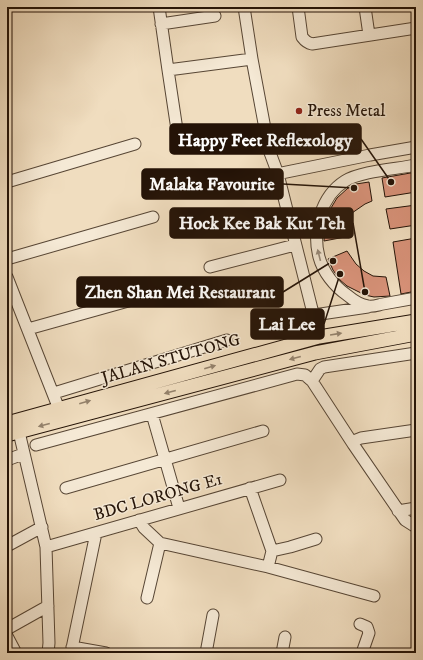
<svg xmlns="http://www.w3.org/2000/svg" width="423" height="660" font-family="'IM FELL DW Pica',serif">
<rect width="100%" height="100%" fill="#f0ddbf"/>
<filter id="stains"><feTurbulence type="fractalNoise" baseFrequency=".005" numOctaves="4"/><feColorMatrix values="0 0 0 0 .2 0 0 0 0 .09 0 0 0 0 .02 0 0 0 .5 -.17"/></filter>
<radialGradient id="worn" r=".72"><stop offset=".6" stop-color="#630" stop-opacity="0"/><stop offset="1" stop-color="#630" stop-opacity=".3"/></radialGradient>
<path fill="#d89279" stroke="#241307" d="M416,172v20l-31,5 -3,-19z
M369,182l3,19 -7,3 -13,9 -3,5 -4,12v7l-21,4 1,-15 2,-9 4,-9 6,-10 11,-10 8,-4z
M416,205v20l-26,4 -4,-20z
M416,238v53l-15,3 -8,-52z
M347,251l9,13 8,7 9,5 13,1 4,19 -16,1 -9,-2 -18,-9 -7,-6 -7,-10 -5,-11z"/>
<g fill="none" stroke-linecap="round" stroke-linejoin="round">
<g stroke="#574635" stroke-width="13">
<path id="minor" d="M159,7l9,63
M244,7l8,52
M298,7l4,30c3,4 5,6 10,7l104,-16
M365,7l4,28
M161,24l54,-8
M179,143l-11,-73 84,-11 17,91 9,24 41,163
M416,165c-19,4 -55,6 -71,16 -24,15 -33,49 -26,76 4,15 15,29 28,38 6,5 13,10 21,11 5,1 10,-1 15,-2 11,-2 22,-4 33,-6
M7,182l128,-38
M188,192l182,-37 46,-8
M7,259l146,-42
M210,267l85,-22
M7,277l52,132
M314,315l54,-8
M28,329l154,-43
M312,381l8,-12 4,-2 92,-14
M54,393l173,-53
M152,414l27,94
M19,432l27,115 3,96 -1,10
M353,444l3,-4 5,-2 55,-8
M36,445l261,-71 8,1 7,6 41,63 52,76 11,7
M7,460l16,-6
M66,488l197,-57
M250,488l22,63 -4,16
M398,511l18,-3
M139,520l5,8 16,15 108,24 106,29
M7,546l35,-19
M46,547l234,-67
M272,551l18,-4 26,-8
M147,598l13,-55
M360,624l7,3 2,6 -7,20
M7,629l41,-23
M7,636l9,17
M72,647l34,6
M71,653l25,-120
M206,653l7,-38
M282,653l3,-16"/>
</g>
<g stroke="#241307" stroke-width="15">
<path id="major" d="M7,423l312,-86 97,-16
M7,435l308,-82 101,-19"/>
</g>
<use href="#minor" stroke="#f5e9d5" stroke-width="11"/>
<use href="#major" stroke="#f0ddbf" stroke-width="13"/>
</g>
<defs><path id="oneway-solid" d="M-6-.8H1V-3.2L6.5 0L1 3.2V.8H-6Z"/></defs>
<use fill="#978978" href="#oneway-solid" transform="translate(319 255) rotate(-104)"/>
<g fill="#94826c">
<use href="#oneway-solid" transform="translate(336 334) rotate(-9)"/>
<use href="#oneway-solid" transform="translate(295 358) rotate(165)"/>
<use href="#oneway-solid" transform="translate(210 367) rotate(-16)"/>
<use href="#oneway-solid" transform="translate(170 392) rotate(165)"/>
<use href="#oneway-solid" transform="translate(85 402) rotate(-16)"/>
<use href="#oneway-solid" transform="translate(44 425) rotate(165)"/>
</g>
<circle fill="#8f2418" stroke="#f5e9d5" stroke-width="1.5" cx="299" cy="111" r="4"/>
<g text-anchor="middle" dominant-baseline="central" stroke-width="3" stroke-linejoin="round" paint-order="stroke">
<g font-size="17" fill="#241307" stroke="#f5e9d5" text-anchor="start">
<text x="307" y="111">Press Metal</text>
</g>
<g font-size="17" fill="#241307" stroke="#f5e9d5">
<text transform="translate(171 359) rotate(-16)">JALAN STUTONG</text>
<text transform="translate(158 497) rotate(-16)">BDC LORONG E1</text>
</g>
</g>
<path fill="none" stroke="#241307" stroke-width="1.5" d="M391 182L361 139M354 188L283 184M365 292L353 223M333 261L283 292M340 274L324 324"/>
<g fill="#241307" stroke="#f5e9d5" stroke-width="1.5">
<circle cx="391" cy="182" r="4"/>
<circle cx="354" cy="188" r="4"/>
<circle cx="365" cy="292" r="4"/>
<circle cx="333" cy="261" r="4"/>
<circle cx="340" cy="274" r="4"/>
</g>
<g fill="#241307" stroke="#241307" stroke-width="1.5">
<rect x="170" y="124" width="191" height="30" rx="4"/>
<rect x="142" y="169" width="141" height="30" rx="4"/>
<rect x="170" y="208" width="183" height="30" rx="4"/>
<rect x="77" y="277" width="206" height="30" rx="4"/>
<rect x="251" y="309" width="73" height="30" rx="4"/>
</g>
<g font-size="18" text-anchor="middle" font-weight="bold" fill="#fff">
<text x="265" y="146">Happy Feet Reflexology</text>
<text x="212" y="190">Malaka Favourite</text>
<text x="262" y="229">Hock Kee Bak Kut Teh</text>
<text x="180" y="298">Zhen Shan Mei Restaurant</text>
<text x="287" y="330">Lai Lee</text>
</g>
<rect width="423" height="660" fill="none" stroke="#f0ddbf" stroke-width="24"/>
<rect x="8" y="8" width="407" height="644" fill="none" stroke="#241307" stroke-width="2"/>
<rect x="12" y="12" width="399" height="636" fill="none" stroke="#241307"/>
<rect width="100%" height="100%" filter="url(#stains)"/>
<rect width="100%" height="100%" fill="url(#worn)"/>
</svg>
